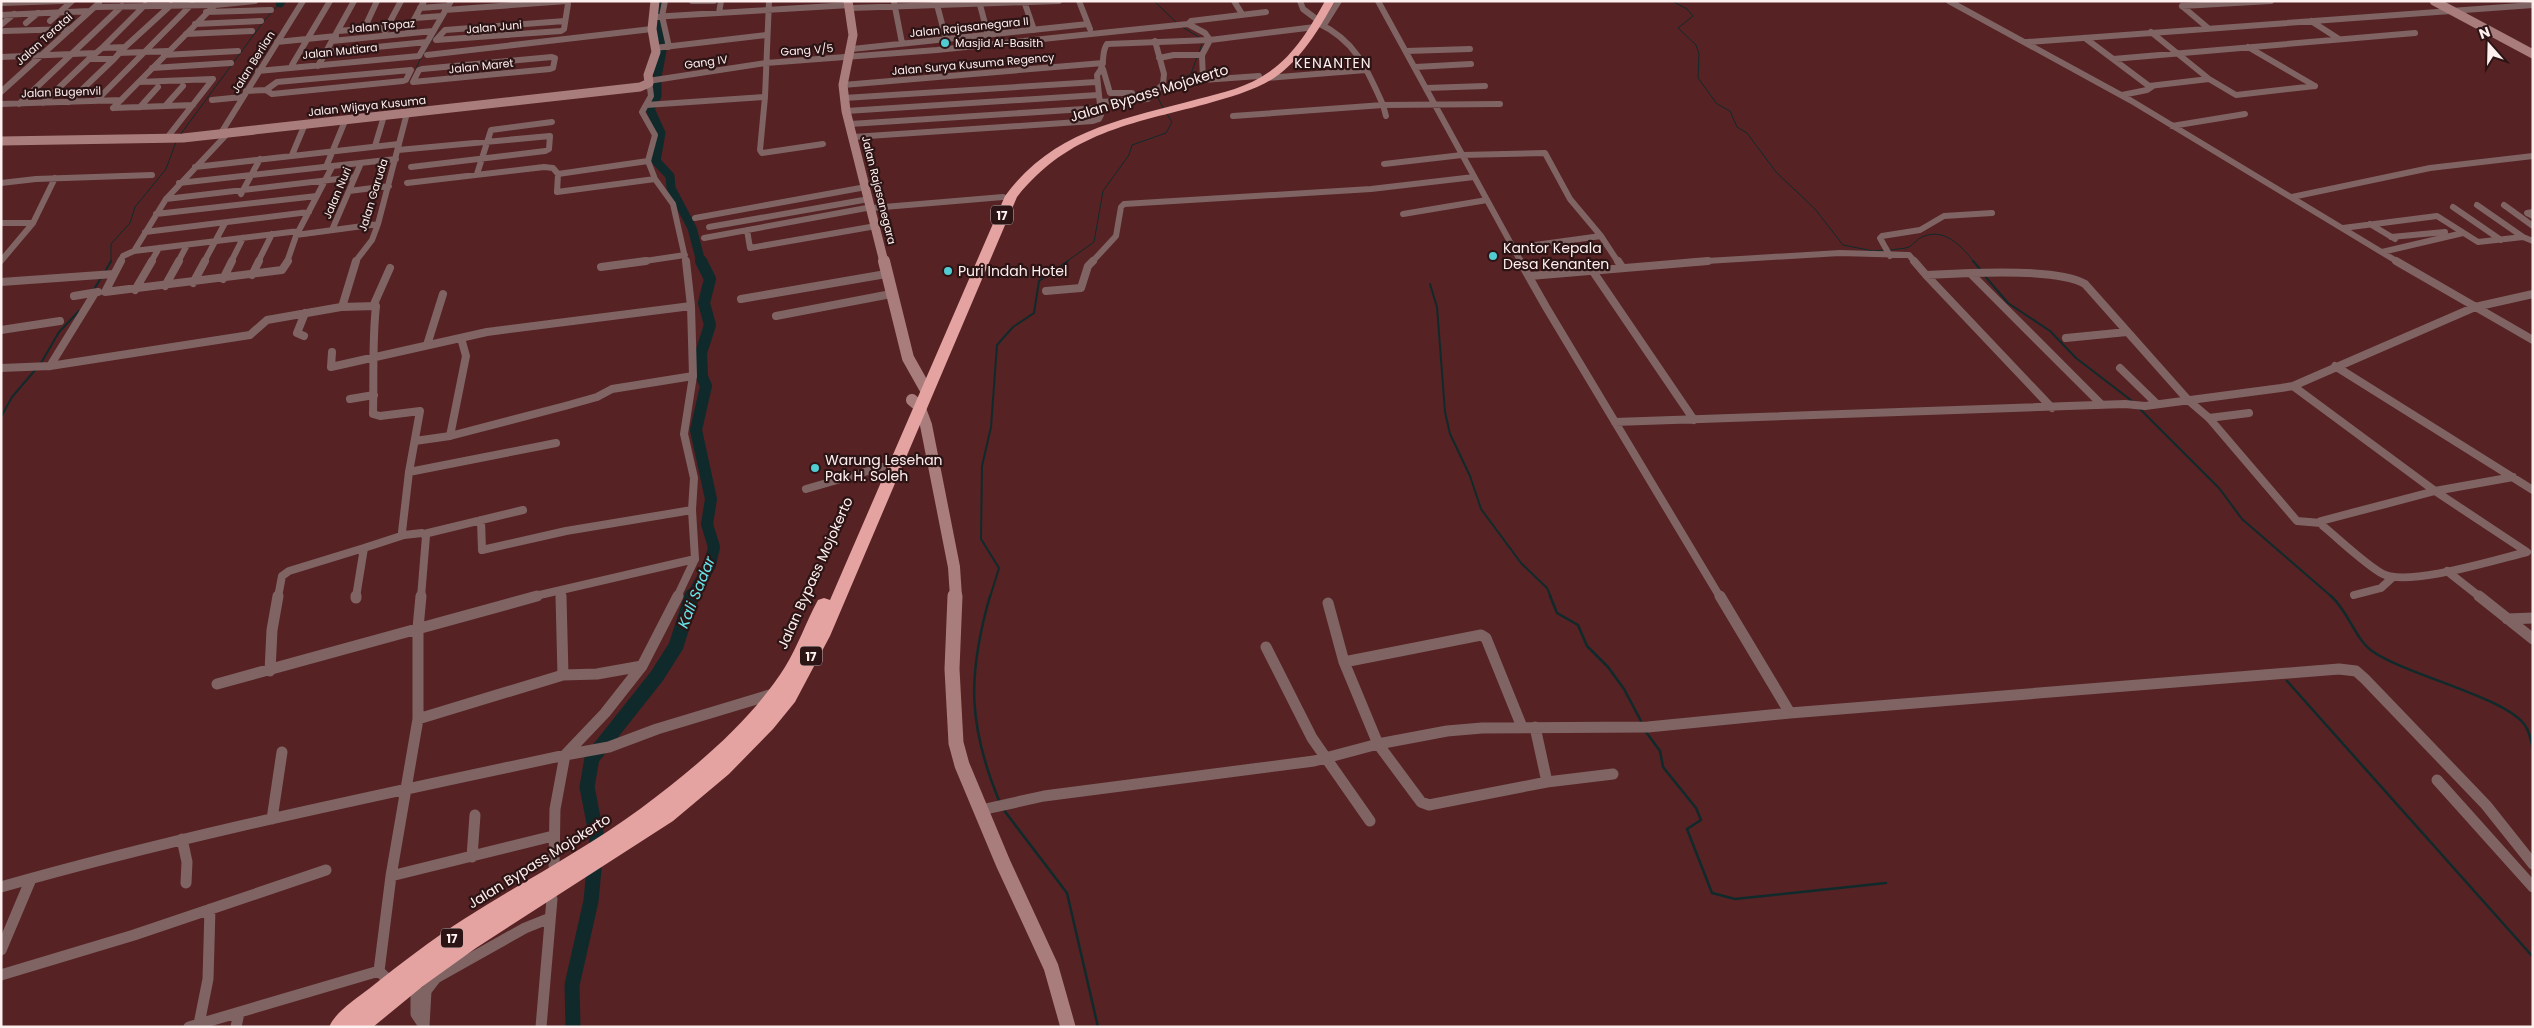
<svg xmlns="http://www.w3.org/2000/svg" width="2534" height="1028" font-family="Poppins,sans-serif">
<rect width="100%" height="100%" fill="#562224"/>
<g fill="none" stroke-linecap="round" stroke-linejoin="round">
<path stroke="#102a2b" stroke-width="1" d="M1154,1l22,21
M1672,1l15,8 6,7 -15,12 18,17 3,9 -1,24 19,26 13,7 7,16 10,6 29,39 39,37 28,36 30,6 12,-1
M1182,27l17,10
M1199,53l3,-10
M423,55l24,-42
M416,68l5,-10
M1163,88l28,-14 6,-17
M1156,94l8,16
M180,135l84,-114 16,-18
M1890,250c6,-1 14,-1 19,-3 5,-3 8,-8 13,-10 22,-10 40,9 52,25
M111,262v-18l19,-21 5,-16 31,-38 10,-27
M1066,262l28,-20 9,-51 26,-36 3,-10 34,-12 6,-11 -5,-8"/>
<path stroke="#102a2b" stroke-width="2" d="M1973,261l7,8
M105,272l6,-11
M1984,275l24,28 42,28 26,27 56,43
M1430,284l7,23 8,105 5,22 20,42 11,33 40,54 26,25 4,9
M93,291l8,-13
M41,363l18,-31 20,-21
M2139,408l80,80 23,31 90,78
M1,417l11,-20 24,-28
M990,597l9,-29 -18,-29 1,-73 9,-39 6,-82 16,-18 21,-14 5,-32 29,-20"/>
<path stroke="#102a2b" stroke-width="2.5" d="M990,596c-23,80 -22,130 10,207
M1550,596l7,17 21,12 9,21 21,21 16,22 18,34
M2331,596c17,15 25,44 41,55 33,24 138,47 154,76 4,6 5,15 7,22
M2287,681l246,276
M1646,732l14,19 3,16 33,41 5,12 -14,9 25,64 23,6 151,-16
M1003,809l64,84 31,134"/>
<path stroke="#102a2b" stroke-width="9" d="M661,1l-2,21 3,29 -5,26v19l-7,13 11,24 -5,28 14,15 1,12 21,40 9,34
M280,3l1,-2"/>
<path stroke="#102a2b" stroke-width="12" d="M692,597l18,-32 4,-18 -7,-23 4,-25 -15,-69 10,-44 -4,-9 -1,-24 9,-28 -6,-22 6,-24 -9,-18"/>
<path stroke="#102a2b" stroke-width="15" d="M573,1027l-1,-42 19,-84 6,-63 -10,-51 5,-29 65,-82 19,-30 16,-50"/>
<path stroke="#7f6463" stroke-width="6" d="M665,1l-3,15 7,31
M692,1h22
M936,1l10,38
M979,1l9,34
M1024,1l10,29
M1079,1l11,28
M1234,1l8,13
M1300,1l3,8 16,12
M1378,1l143,261
M1949,1l181,99 268,162
M894,2l8,41
M1,3l62,-2
M2182,6l89,-5
M2182,6l26,22
M95,7l120,-2 40,-4
M420,8l27,-2
M850,8l209,-7
M445,10l122,-9
M206,12l65,-2
M719,13l2,-12
M1,15l89,-4
M652,17l198,-12
M415,18l27,-2
M50,21l22,-20
M565,21l-120,9 -9,10 125,-9 3,-2 4,-25
M2311,21l28,18
M26,23l12,-10
M1318,23c38,18 49,46 65,82l117,-1
M2,24l12,-10
M195,24l66,-3
M1188,24l3,-3 75,-9
M1324,25l15,-24
M364,29l13,-28
M4,31l67,-2
M338,31l50,-4
M385,31l16,-30
M2151,32l58,47 27,16 79,-9
M407,33l17,-32
M186,34l66,-3
M2085,38l64,48 60,-7
M332,41l101,-10
M277,42l59,-6
M2027,42l506,-37
M125,47l-11,12h-25l13,-11z
M125,47l46,-42
M2248,47l67,39
M102,48l43,-43
M655,48l111,-13
M852,49l236,-25
M1406,51l64,-2
M326,52l101,-10
M119,53l49,-2
M164,55l74,-4
M427,55l225,-26
M1,57l95,-4
M552,57l3,1 -2,10 -3,1 -137,13 6,-12 3,-1z
M1159,58l15,-3h28
M2113,59l302,-26
M292,65l38,-64
M318,66l36,-65
M1415,67l56,-3
M152,68l79,-5
M1103,69l7,24h22
M411,70l-5,10 -3,1 -131,13 -6,-4 11,-8z
M258,71l161,-15 32,-55
M1266,78l100,-8
M648,81l118,-18 171,-13 251,-26 17,9 5,7 -8,15 1,25 56,-4
M1192,81l11,-1
M139,82l74,-3 -47,60
M646,85l4,3 1,8 -9,16 13,23 -7,26 7,18 18,25 13,58
M843,85l260,-22
M1426,88l59,-2
M246,91l20,-1
M1,92l98,-89
M2122,95l25,-5 6,-4
M765,97l-5,53 2,3 61,-9
M844,98l252,-16
M212,100l30,-3
M96,101l96,-97
M69,102l45,-43
M1100,102l48,-3 15,-15 1,-10 -9,-33
M43,103l46,-44
M1,104l120,-4
M19,104l103,-98
M646,105l119,-8 4,-96
M165,106l18,-20
M140,107l18,-20
M113,108l102,-103
M113,108l80,-3
M846,111l252,-16
M1233,116l150,-11 3,11
M850,124l250,-16
M2172,126l73,-12
M221,133l82,-132
M853,137l240,-16 6,-2 2,-4 -4,-40c10,-11 3,-21 10,-31l103,-4 105,-13
M375,146l9,-30
M398,150l152,-14 -1,13 -4,2 -134,16
M292,155l13,-31
M1384,164l78,-9 83,-2 25,46 31,37 17,26
M195,167l204,-23
M326,167l19,-46
M477,174l14,-44 61,-8
M558,174l-1,18 98,-13
M1,183l35,-4 116,-4
M179,183l217,-24
M407,183l137,-16 9,1 5,6 90,-13
M349,191l40,-5
M241,194l19,-35
M2292,197l138,-29 103,-12
M166,199l189,-22
M2477,205l46,32
M2504,205l29,21
M2453,207l48,33
M872,208l131,-11
M2533,212l-6,1 6,3
M156,214l161,-18
M1403,214l84,-14
M695,218l171,-31
M1,223h32
M2370,224l25,15
M709,227l160,-28
M2343,228l94,-12 41,26 45,-5 10,4
M332,230l29,-67
M747,230l3,18 126,-22
M145,232l164,-20
M296,235l82,-11
M2391,237l54,-5
M704,238l168,-31
M1513,248l88,-12
M134,251l165,-20
M2382,252l81,-19
M1890,256l-10,-18 2,-2 38,-6 24,-14 48,-3
M1,261l32,-38 22,-45
M120,262l3,-6 11,-5 32,-52 62,-66
M151,262l8,-14
M178,262l9,-17
M204,262l21,-39
M231,262l12,-24
M258,262l14,-28
M287,262l9,-26 36,-69
M355,262l17,-22 6,-16 29,-111
M638,262l47,-7
M1092,262l24,-26 5,-29 3,-3 247,-15 103,-12
M1690,262l150,-9 69,2 6,7"/>
<path stroke="#7f6463" stroke-width="8" d="M121,261l-16,31 177,-22 6,-9
M1520,261l26,46 174,290
M1618,261l4,6
M1914,261l12,14 44,-2 132,132
M2396,261l137,79
M601,267l45,-6
M1592,270l102,150
M1970,273c28,-1 92,-3 115,11l103,116 21,18 88,103 24,2
M252,275l7,-14
M1926,275l126,133
M1530,276l178,-15
M223,279l9,-18
M1,282l113,-8
M193,283l12,-22
M165,286l14,-25
M135,290l17,-29
M1046,291l35,-3 7,-22 5,-5
M74,296l24,-4
M741,299l145,-25
M374,304l16,-36
M342,307l14,-46
M776,316l115,-22
M1,330l59,-9
M304,336l-7,-3 8,-20
M2066,338l61,-6
M427,345l16,-51
M332,352l-1,15 156,-35 204,-26
M50,366l45,-73
M2335,366l198,124
M1,368l49,-2 200,-31 17,-15 74,-13 35,-1c-4,36 -2,72 -3,108l7,2 40,-5 -11,61 -7,60 2,3 18,-2 4,3 -5,61
M2120,368l37,36
M2293,386l142,105
M350,399l24,-4
M2209,418l40,-5
M1615,422l510,-18 20,2 136,-18 12,-2 182,-79 58,-13
M450,436l16,-80 -5,-18
M415,441l35,-5 115,-30 32,-9 15,-8 81,-13
M409,472l147,-29
M806,489l76,-22
M2435,491l92,61c-29,7 -119,35 -144,22 -17,-9 -44,-35 -60,-48l-2,-5z
M2435,491l78,-14
M481,520l1,30 84,-19 126,-21
M424,534l99,-24
M2447,571l33,26
M561,590v7
M2354,595l27,-7 12,-11
M278,597l4,-21 7,-5 75,-23
M356,597l8,-49 40,-13
M531,597l164,-38
M677,597l18,-38 -3,-49 2,-32 -10,-44 9,-58 -2,-70 -5,-45"/>
<path stroke="#7f6463" stroke-width="11" d="M561,596l2,79
M1720,596l70,117
M2479,596l54,43
M356,598v-2
M1328,603l16,59 34,82 43,58 8,3 118,-23 66,-8
M2507,619l26,-1
M1266,647l46,91 58,83
M1344,662l137,-27 5,3 36,89
M270,671l2,-41 6,-34
M217,684l320,-88
M418,719l145,-44 34,-1 45,-8
M1535,727l12,55
M2437,780l96,107
M981,810l63,-14 270,-35 64,-17 69,-13 35,-3 166,-1 142,-14 549,-44 17,2 9,8 121,126 47,59
M272,819l10,-67
M182,839l5,23 -1,21
M472,857l3,-42
M554,866l1,-57 10,-54 44,-8 48,-18 116,-35
M391,876l162,-40
M1,887c186,-53 375,-91 564,-132l40,-42 37,-47 36,-70
M1,950l30,-71
M379,971l12,-95 27,-157v-91l3,-32
M1,975l133,-40 192,-65
M416,982v32l8,12
M199,1024l9,-45 2,-70
M424,1026l2,-35 10,-13 89,-50 25,-10
M189,1027l190,-56 11,11
M236,1027l3,-14
M541,1027l11,-128"/>
<path stroke="#a87d7c" stroke-width="9" d="M848,1l5,34 -10,50 3,26 38,151
M2434,1l99,53
M1,141l182,-3 457,-51 9,-4 -1,-8 8,-23 -4,-23 3,-28"/>
<path stroke="#a87d7c" stroke-width="12" d="M884,261l24,97 18,32
M912,400l7,6 7,19 28,142 2,30"/>
<path stroke="#a87d7c" stroke-width="15" d="M955,596l-3,73 4,74 6,22 41,98 48,104 17,60"/>
<path fill="#e4a2a1" fill-rule="evenodd" d="M1325,1h10c-16,28 -34,59 -61,77 -20,13 -45,19 -68,26 -75,20 -137,28 -189,93l-187,439 -35,66 -22,27 -44,45 -56,47 -197,127 -53,38 -50,41h-44c7,-16 27,-28 41,-39 30,-24 61,-48 94,-69 58,-37 120,-69 176,-110 53,-40 109,-85 145,-142 13,-21 21,-45 33,-67l6,-2 6,2 175,-404c48,-66 119,-77 193,-97 24,-6 50,-12 71,-27 25,-17 41,-44 56,-71z"/>
</g>
<g fill="#51ccd2" stroke="#2c1415" stroke-width="2">
<circle cx="945" cy="43" r="5"/>
<circle cx="1493" cy="256" r="5"/>
<circle cx="948" cy="271" r="5"/>
<circle cx="815" cy="468" r="5"/>
</g>
<g text-anchor="middle" dominant-baseline="central" stroke-width="4.5" stroke-linejoin="round" paint-order="stroke">
<g font-size="11" fill="#fef0ef" stroke="#2c1415">
<text transform="translate(382 26) rotate(-5)">Jalan Topaz</text>
<text transform="translate(494 27) rotate(-5)">Jalan Juni</text>
<text transform="translate(969 27) rotate(-6)">Jalan Rajasanegara II</text>
<text transform="translate(44 39) rotate(-42)">Jalan Teratai</text>
<text transform="translate(807 50) rotate(-4)">Gang V/5</text>
<text transform="translate(340 51) rotate(-6)">Jalan Mutiara</text>
<text transform="translate(253 62) rotate(-58)">Jalan Berlian</text>
<text transform="translate(706 62) rotate(-8)">Gang IV</text>
<text transform="translate(973 64) rotate(-5)">Jalan Surya Kusuma Regency</text>
<text transform="translate(481 66) rotate(-6)">Jalan Maret</text>
<text transform="translate(61 92) rotate(-2)">Jalan Bugenvil</text>
<text transform="translate(367 106) rotate(-6)">Jalan Wijaya Kusuma</text>
<text transform="translate(879 190) rotate(76)">Jalan Rajasanegara</text>
<text transform="translate(337 193) rotate(-67)">Jalan Nuri</text>
<text transform="translate(373 195) rotate(-73)">Jalan Garuda</text>
</g>
<g font-size="11" fill="#fef0ef" stroke="#2c1415" text-anchor="start">
<text x="955" y="43">Masjid Al-Basith</text>
</g>
<g fill="#2c1415" stroke="#bfaeae" stroke-width="1">
<rect x="991" y="205.5" width="22" height="19" rx="4"/>
<rect x="800" y="646.5" width="22" height="19" rx="4"/>
<rect x="441" y="928.5" width="22" height="19" rx="4"/>
</g>
<g font-size="12" font-weight="bold" fill="#fef0ef">
<text x="1002" y="215">17</text>
<text x="811" y="656">17</text>
<text x="452" y="938">17</text>
</g>
<g font-size="14" letter-spacing="1" fill="#fef0ef" stroke="#2c1415">
<text x="1333" y="63">KENANTEN</text>
</g>
<g font-size="14" fill="#fef0ef" stroke="#2c1415">
<text transform="translate(1149 93) rotate(-17)">Jalan Bypass Mojokerto</text>
<text transform="translate(815 573) rotate(-66)">Jalan Bypass Mojokerto</text>
<text transform="translate(539 861) rotate(-32)">Jalan Bypass Mojokerto</text>
</g>
<g font-size="14" fill="#fef0ef" stroke="#2c1415" text-anchor="start">
<text x="1503" y="248">Kantor Kepala<tspan x="1503" dy="16">Desa Kenanten</tspan></text>
<text x="958" y="271">Puri Indah Hotel</text>
<text x="825" y="460">Warung Lesehan<tspan x="825" dy="16">Pak H. Soleh</tspan></text>
</g>
<g font-size="15" font-style="italic" fill="#67e5eb" stroke="#2c1415">
<text transform="translate(696 592) rotate(-68)">Kali Sadar</text>
</g>
</g>
<rect width="2534" height="1028" fill="none" stroke="#fef0ef" stroke-width="5"/>
<g transform="translate(2489 45) rotate(340)" stroke="#2c1415" stroke-width="4" paint-order="stroke">
<path d="M0-4L9 19L0 12L-9 19Z" fill="#fef0ef"/>
<text y="-8" font-size="14" font-weight="bold" text-anchor="middle" fill="#fef0ef">N</text>
</g>
</svg>
